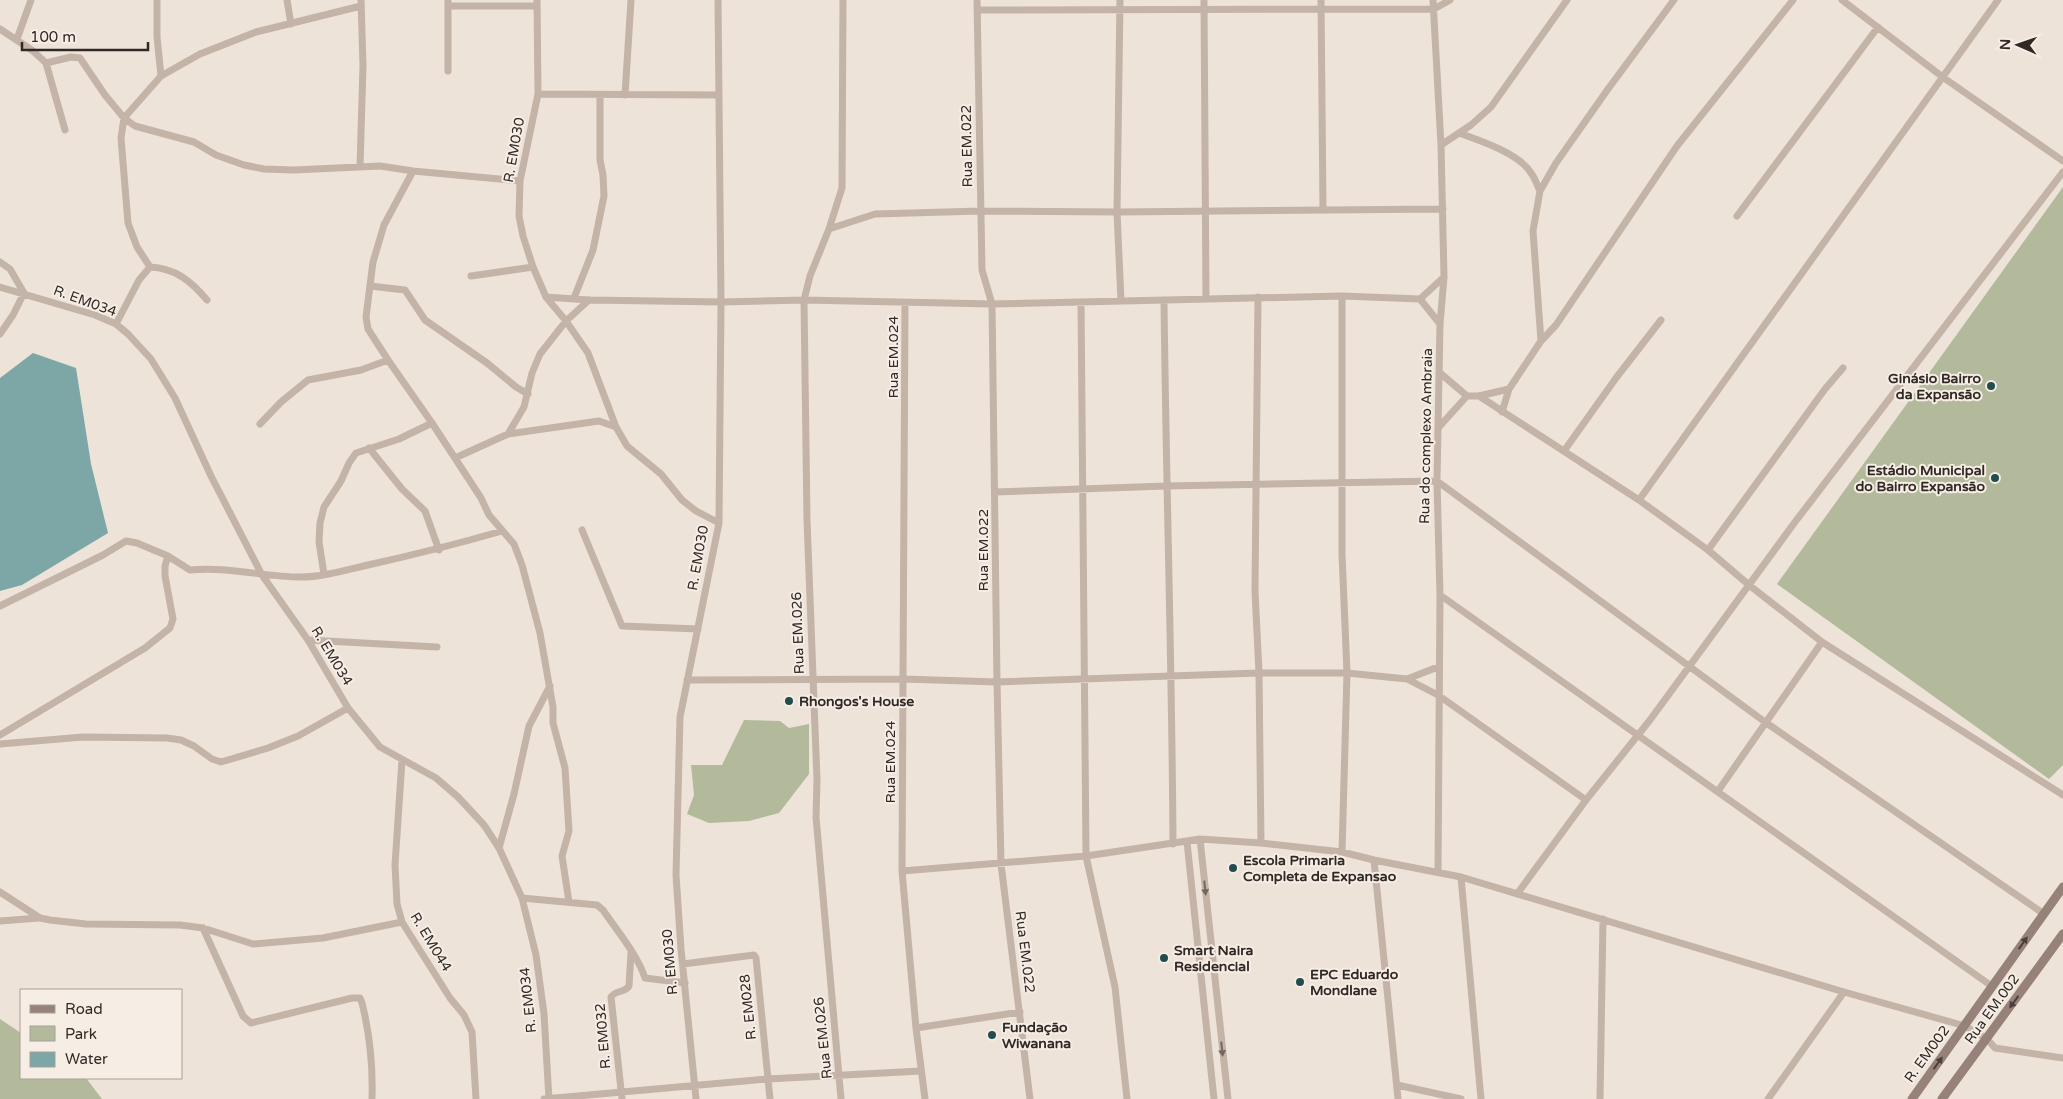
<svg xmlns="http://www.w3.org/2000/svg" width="2063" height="1099" font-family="'Varela Round',sans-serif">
<rect width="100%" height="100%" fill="#ede3d9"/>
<path fill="#b2ba9b" d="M2063,187v578l-14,14 -272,-195z
M744,720l36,1 9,7 20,-4v50l-30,39 -30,8 -40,2 -22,-9 7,-19 -3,-30h31z
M0,1019l21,14v45h65l16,21h-102z"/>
<path fill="#7ca7a6" d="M33,353l43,15 15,96 17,69 -86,52 -22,6v-213z"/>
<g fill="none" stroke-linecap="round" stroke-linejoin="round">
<path stroke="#c4b3a7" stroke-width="7" d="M157,0v37l4,39
M287,0l4,24
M537,0l1,94 -18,87 -1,35 4,20 10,31 13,30 20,24 22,32 28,74 11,19 34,28 21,26 14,11 23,12 -39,194 -4,158 5,74 15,150
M718,0l3,302 -2,221
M977,0l5,270 10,34 5,378 4,182 29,235
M1120,0l-3,212 4,89
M1204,0l2,299
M1321,0l2,209
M1433,0l8,145 3,132 -4,47 -3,157 3,114 -2,277
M1842,0l102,78 119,83
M448,6h89
M977,10l457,-1 16,-9
M0,29l33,22 13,12 25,-6 9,1 25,37 19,23 11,8 59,16 22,13 28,10 20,4 30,1 86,-4 33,5 107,10
M17,39l14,-39
M46,63l19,67
M448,71v-71
M538,94l180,1
M625,95l6,-95
M1459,133c20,7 61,21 72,40 4,5 6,12 9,18
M1441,145l30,-20 20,-18 76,-107
M360,167l3,-102 -2,-65
M413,171l-29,54 -11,37 -7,55 2,12 20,31 44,63 49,75 8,17 25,29 8,21 18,68 13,74v16l12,45 4,63 -7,25 7,46
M1737,216l141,-189
M829,229l46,-15 106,-3 136,1 326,-3
M0,262l10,7 14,24 -11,22 -13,19
M150,267l-13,-20 -9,-24 -7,-85 3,-20 37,-42 39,-22 56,-22 105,-26
M471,276l62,-9
M370,286l35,4 20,30 62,43 29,24 12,7
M0,287l95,28 21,9 12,10 23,25 24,39 36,78 51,99 46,65 40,68 32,39 56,31 22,19 26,28 15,23 23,50 14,57 8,59 5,85
M1342,296v258l5,119 -5,179
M546,297l43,3 132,2 83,-2 188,4 350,-8 78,3 24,-22
M1258,297l-3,294 4,82 2,170
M574,298l19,-48 11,-54 -1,-21 -3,-15v-64
M1420,299l20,25
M1164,300c2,181 8,363 9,544
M1081,302l5,554 29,131 12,112
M905,303l-3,568 14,157 9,71
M116,324l23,-44 11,-13c25,1 41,14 57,33
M1541,341l-8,-110 7,-40 16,-28 52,-74 66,-89
M1440,373l27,23h12l30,-7
M1479,396l160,104 69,50 41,35 73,57 241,153
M1502,412l7,-23 32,-48 15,-16 121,-179 116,-146
M260,424l21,-22 27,-22 53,-10 27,-10
M1438,428l29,-32
M508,434l16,-27 8,-34 8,-19 26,-33 23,-21
M369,448l33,41 23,22 14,39
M1564,451l52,-73 45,-58
M455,458l53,-24 91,-13 17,6
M995,492l171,-6 271,-5 328,241 279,192
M1639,500l359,-500
M582,530l40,96 76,3
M1708,550l117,-161 18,-21
M324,574l-5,-32 1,-19 4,-16 17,-26 8,-18 7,-10 43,-14 33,-16
M1440,595l553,392
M0,606l103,-51 23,-14 11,2 31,13
M308,640l129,7
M1407,679l31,-12
M687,680l216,-1 94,3 262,-9h88l60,6 31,16 148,105
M0,735l145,-87 25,-20 3,-9 -8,-43v-10l3,-10 22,14c37,-4 74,7 110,7 23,0 46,-7 68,-12 45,-10 89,-21 134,-34
M0,744l83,-7 84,1 14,2 13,6 18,13 9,3 47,-14 30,-12 50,-28
M402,760l-7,105 2,39 5,18 48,76 14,17 8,17 4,67
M1718,791l104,-149
M1200,839l28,260
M1187,842l27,257
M499,848l15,-54 15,-68 21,-40
M1374,860l24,239
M902,871l184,-15 114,-17 61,4 81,9 32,8 87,17 383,115 121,34 22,13 8,9 68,10
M1461,877l20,222
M0,892l40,26 10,2 36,4 94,1 23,3 50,16 70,-6 79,-16
M1517,894l69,-94 64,-80 145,-198 268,-350
M522,898l75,7 6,5c15,22 34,44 42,68l40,5
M0,921l39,-3
M203,928l40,88 8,7 101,-25h8l2,5c8,32 11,63 10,96
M683,964l71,-9 2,3 14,141
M916,1028l104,-16
M1397,1085l64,14
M544,1099l224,-20 153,-8
M622,1099l-11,-102c4,-7 14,-4 18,-11l2,-33
M841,1099l-25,-282 1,-37 -10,-260 -3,-220 6,-24 19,-47 13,-41 1,-188
M1600,1099l3,-180
M1768,1099l76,-107"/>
<path stroke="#978279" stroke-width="9" d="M1912,1099l151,-212
M1942,1099l121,-165"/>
</g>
<defs><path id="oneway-solid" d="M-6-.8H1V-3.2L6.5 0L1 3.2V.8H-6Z" transform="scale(1.25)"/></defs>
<g fill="#736760">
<use href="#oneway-solid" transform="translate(1205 888) rotate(84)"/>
<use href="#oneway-solid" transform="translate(1222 1049) rotate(84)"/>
</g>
<g fill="#4a3f3b">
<use href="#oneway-solid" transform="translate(2023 943) rotate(-55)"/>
<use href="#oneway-solid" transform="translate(2014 1002) rotate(126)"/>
<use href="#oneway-solid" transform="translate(1938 1063) rotate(-54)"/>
</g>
<g fill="#224d4d" stroke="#f6ede5" stroke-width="2">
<circle cx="1991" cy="386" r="5"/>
<circle cx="1995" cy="478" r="5"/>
<circle cx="789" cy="701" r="5"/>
<circle cx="1233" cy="868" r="5"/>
<circle cx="1164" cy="958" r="5"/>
<circle cx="1300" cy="982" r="5"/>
<circle cx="992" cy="1035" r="5"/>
</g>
<g text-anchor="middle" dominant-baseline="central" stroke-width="4" stroke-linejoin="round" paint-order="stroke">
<g font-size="14" fill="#312926" stroke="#f6ede5">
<text transform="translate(967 146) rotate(-91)">Rua EM.022</text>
<text transform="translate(514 150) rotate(-80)">R. EM030</text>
<text transform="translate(85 301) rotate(20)">R. EM034</text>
<text transform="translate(893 357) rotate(-90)">Rua EM.024</text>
<text transform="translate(1426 436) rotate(-89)">Rua do complexo Ambraia</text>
<text transform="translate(983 550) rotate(-90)">Rua EM.022</text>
<text transform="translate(698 558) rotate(-80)">R. EM030</text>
<text transform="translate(798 633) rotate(-92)">Rua EM.026</text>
<text transform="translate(332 656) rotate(59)">R. EM034</text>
<text transform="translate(890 762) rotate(-90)">Rua EM.024</text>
<text transform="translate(431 942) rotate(59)">R. EM044</text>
<text transform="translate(1025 952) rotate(83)">Rua EM.022</text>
<text transform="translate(670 962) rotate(-95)">R. EM030</text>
<text transform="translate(528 1000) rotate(-96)">R. EM034</text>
<text transform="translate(748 1007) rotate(-96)">R. EM028</text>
<text transform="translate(1992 1009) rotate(-54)">Rua EM.002</text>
<text transform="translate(603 1036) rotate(-95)">R. EM032</text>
<text transform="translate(823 1038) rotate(-96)">Rua EM.026</text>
<text transform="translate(1927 1054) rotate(-54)">R. EM002</text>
</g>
<g font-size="14" font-weight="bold" fill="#312926" stroke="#f6ede5" text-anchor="start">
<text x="1981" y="378" text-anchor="end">Ginásio Bairro<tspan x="1981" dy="16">da Expansão</tspan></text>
<text x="1985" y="470" text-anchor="end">Estádio Municipal<tspan x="1985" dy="16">do Bairro Expansão</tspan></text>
<text x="799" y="701">Rhongos's House</text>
<text x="1243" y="860">Escola Primaria<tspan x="1243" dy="16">Completa de Expansao</tspan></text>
<text x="1174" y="950">Smart Naira<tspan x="1174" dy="16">Residencial</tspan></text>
<text x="1310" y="974">EPC Eduardo<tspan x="1310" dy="16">Mondlane</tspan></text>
<text x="1002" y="1027">Fundação<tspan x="1002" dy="16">Wiwanana</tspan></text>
</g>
</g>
<rect x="20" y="989" width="162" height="90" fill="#f6ede5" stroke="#a79f99"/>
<rect x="30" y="1005" width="25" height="8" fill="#978279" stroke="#a79f99"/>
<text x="65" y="1014" font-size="15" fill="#312926">Road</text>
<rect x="30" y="1026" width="25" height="15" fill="#b2ba9b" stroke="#a79f99"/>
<text x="65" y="1039" font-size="15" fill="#312926">Park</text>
<rect x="30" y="1052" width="25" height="15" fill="#7ca7a6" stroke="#a79f99"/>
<text x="65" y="1064" font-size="15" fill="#312926">Water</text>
<g transform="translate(2018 45) rotate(272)" stroke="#f6ede5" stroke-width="4" paint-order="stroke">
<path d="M0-4L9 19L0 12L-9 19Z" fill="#312926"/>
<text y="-8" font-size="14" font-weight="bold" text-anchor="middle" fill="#312926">N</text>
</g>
<path d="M22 42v8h126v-8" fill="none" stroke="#312926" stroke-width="2.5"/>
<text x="30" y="42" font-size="15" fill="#312926" stroke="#f6ede5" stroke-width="4" paint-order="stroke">100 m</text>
</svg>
